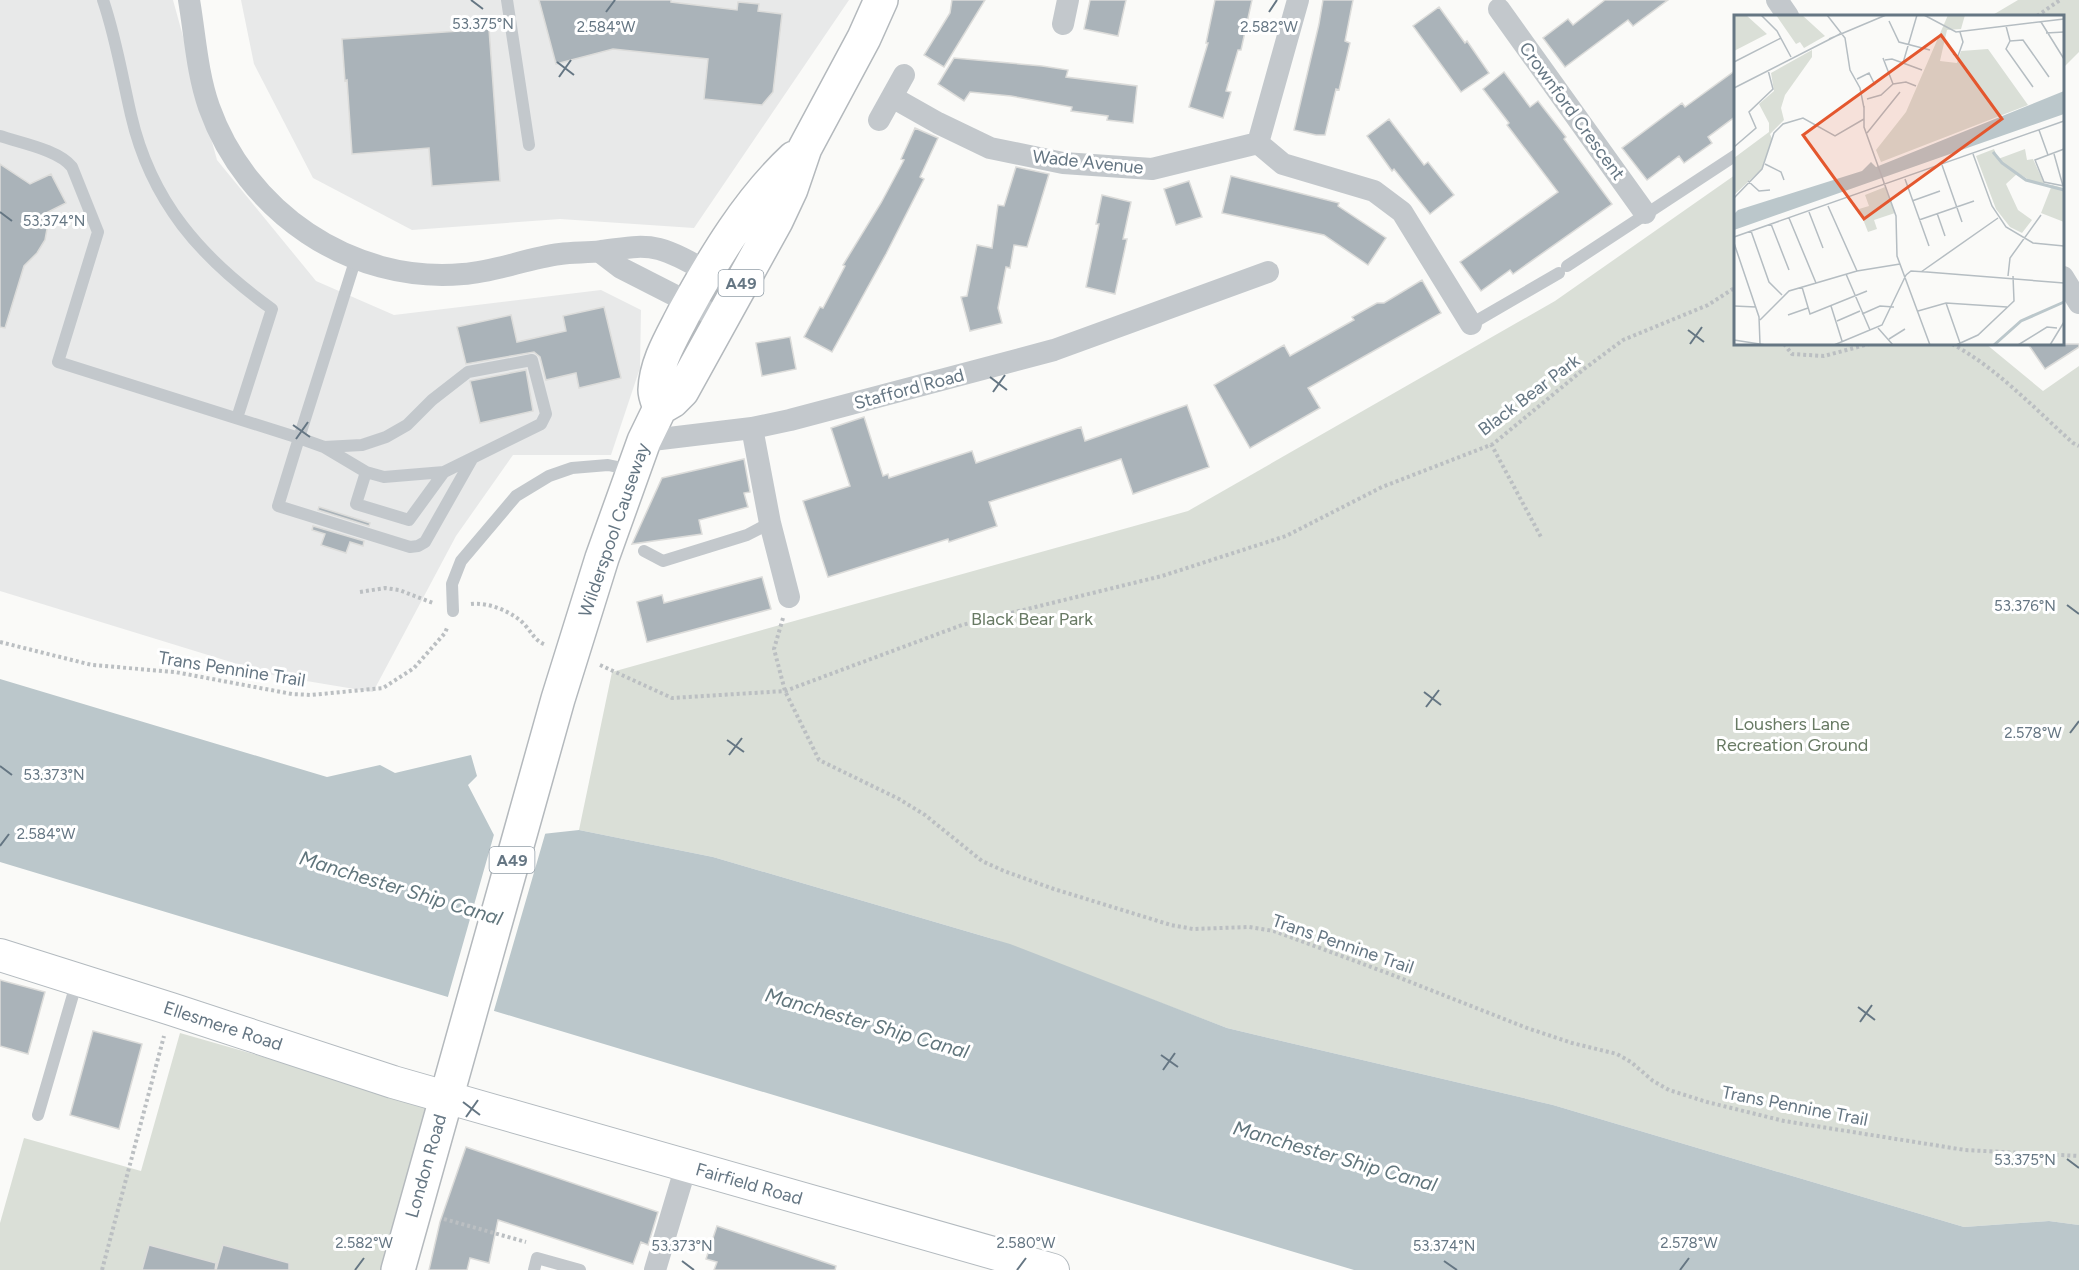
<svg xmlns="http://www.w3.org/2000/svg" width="2079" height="1270" font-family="Figtree,sans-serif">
<rect width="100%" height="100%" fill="#fafaf8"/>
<path fill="#e8e9e9" d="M0,0h173l44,160 99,121 78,34 207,-25 40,20 -1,58 -29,87h-98l-57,81 -83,156 -97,-16 -276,-85z
M241,0h608l-155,228 -134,-9 -148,11 -99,-52 -59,-114z"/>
<path fill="#dadfd7" d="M2018,0h61v52l-16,16 -1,-52h-71z
M1735,175l1,169h250l57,47 36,-25v859l-30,-4 -85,6 -411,-122 -326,-77 -234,-89 -280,-82 -134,-27 33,-158 576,-161 367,-210z
M180,1033l254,73 -46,164h-388v-47l24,-85 117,33z"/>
<path fill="#bbc7cb" d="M0,679l327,98 53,-12 15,8 76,-18 6,21 -9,9 28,54 83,-9 134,27 297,87 217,84 326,77 411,122 85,-6 30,4v45h-725l-1354,-408z"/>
<path fill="#fafaf8" d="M495,831l3,5 48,-5 -53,183 -46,-14z"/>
<path fill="#aab3b9" stroke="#dcdcda" stroke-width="1.5" d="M539,0h132v2l66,8 1,-8 21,2 -1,7 24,3 -9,78 -11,13 -58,-6 4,-40 -95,-10 -57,15z
M952,0h33l-41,67 -20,-12 26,-42z
M1090,0h36l-8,36 -34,-7z
M1215,0h37l-11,50h-3l-12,41 5,1 -8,26 -34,-11 19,-64h-2z
M1323,0h30l-8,41 5,2 -11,47 -3,-1 -11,46h-9l-22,-5 25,-106z
M1605,0h63l-35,26 -5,-6 -63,47 -22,-29 25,-19 5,6z
M1439,7l26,36 2,-2 22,32 -28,19 -48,-66z
M489,29l11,152 -68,5 -3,-38 -77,6 -5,-74 -2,1 -3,-42z
M954,58l88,8 26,4 -2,7 71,9 -4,37 -26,-3 1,-4 -37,-5 1,-4 -61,-11 -41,-4 -6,9 -26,-17z
M1736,70v46l-28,21 4,6 -28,20 -5,-7 -32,24 -25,-32 60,-45 3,4z
M1504,72l26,35 8,-6 28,36 -2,2 48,65 -99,70 -3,-4 -29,21 -21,-29 98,-70 -51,-67 2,-2 -26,-34z
M1389,119l35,46 4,-3 26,33 -24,19 -36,-45 -2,2 -25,-35z
M915,128l23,10 -18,39 4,2 -38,75 -54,98 -28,-15 16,-30 3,1 22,-42 -2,-1 38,-62 23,-43 -3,-1z
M0,164l30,20 21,-10 15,29 -20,10 1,16 -2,11 -8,13 -13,13 -19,62 -5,-1z
M1016,167l33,7 -22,73 -13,-2 -4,23 -4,-1 -8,41 4,15 -32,8 -9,-34 6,-1 10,-51 15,3 6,-43 6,1z
M1231,176l108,27 -1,3 48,32 -18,27 -44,-30 -102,-22z
M1189,181l13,36 -26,8 -12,-36z
M1102,195l29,7 -8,37h4l-12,55 -29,-7 13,-63h-3z
M1422,280l19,33 -133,75 12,20 -70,40 -36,-63 70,-40 6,11 64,-36 -2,-3 25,-14h7z
M604,307l17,71 -42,10 -3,-15 -30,7 -6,-23 -6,-5 -68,12 -9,-37 54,-12 6,27 49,-11 -3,-15z
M790,337l6,32 -34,7 -6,-33z
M2028,344h51v3l-34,22z
M526,370l7,41 -53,12 -10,-42z
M1187,405l22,62 -76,27 -12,-35 -132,43 8,24 -48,16 -1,-3 -120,38 -25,-76 47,-15 -19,-58 33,-11 19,59 5,-2 1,4 83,-27 4,12 105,-36 4,14z
M744,459l6,33 -6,1 4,14 -49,13 3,14 -70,10 30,-66z
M319,507l51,16 -1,3 -51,-16z
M313,526l51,15 -1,5 -13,-4 -4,11 -25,-8 4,-11 -13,-4z
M762,577l9,32 -124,33 -10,-40 25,-7 2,8z
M0,980l45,12 -17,62 -28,-8z
M93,1031l49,13 -23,85 -49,-14z
M466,1147l192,65 -10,33 -7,-3 -8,22 -135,-44 -9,43 -19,-5 -3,12h-38l11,-48z
M717,1226l119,40 -1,4h-121l3,-8 -11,-3z
M149,1245l67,18 -1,7h-73z
M223,1245l66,18v7h-73z"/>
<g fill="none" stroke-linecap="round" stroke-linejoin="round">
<g stroke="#b3babf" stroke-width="34">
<path id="secondary" d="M0,955l171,54 222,73 660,188"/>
</g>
<g stroke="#b4b9bd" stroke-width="36">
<path id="highway" d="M660,408c-2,-6 -5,-12 -5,-18 1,-28 17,-53 29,-77 30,-55 64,-112 110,-155
M398,1270l160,-571 44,-141 42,-117 16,-33 12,-7 10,-10 94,-170 15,-32 14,-41 59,-110 17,-38"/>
</g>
<path stroke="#bbbfc2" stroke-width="4" stroke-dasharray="3 3" stroke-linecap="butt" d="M2037,16l23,-16
M1784,344l8,10 32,2 45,-12
M1952,344c45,24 83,65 121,99l6,3
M1491,444l50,93
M360,592l25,-4 14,2 34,13
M471,604c18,-2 42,8 54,21 7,8 10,16 21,20
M783,618l-9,31 11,42 34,69 80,39 26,16 57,46 22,10 50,18 117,36 22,4 56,-2 25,4 116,43 137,54 45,15 45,11 14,8 22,19 16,9 38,12 77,19 181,29 114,6
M0,642l92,23 83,7 117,22 19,1 72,-7 31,-20 31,-35 2,-5
M600,665l72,33 113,-7 177,-66 200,-49 124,-40 96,-49 111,-43 91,-75 39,-29 85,-35 28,-18
M444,1219l82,23
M102,1270l62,-234"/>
<path stroke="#c3c8cc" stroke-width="12" d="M103,0c13,38 19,76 28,115 20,87 70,143 141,194l-35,109
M507,0l22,145
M0,136c21,7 59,14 72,31l26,65 -40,130 241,76 -21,68 132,41 8,-1 7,-4 47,-83
M1567,266l169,-111
M1471,324l88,-51
M324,447l38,-2 24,-8 21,-12 25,-25 36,-28 64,-12 14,54 -5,10 -97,48 -60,5 -18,-5 -42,-25 -25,-9 57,-180
M366,472l-10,32 53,16 35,-48
M644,551l19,10 84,-26 23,-12
M453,611l-1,-27 9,-23 55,-65 33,-20 23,-8 36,-3 24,5
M38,1115l39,-134
M534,1270l3,-12 43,12"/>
<path stroke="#c3c8cc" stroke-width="22" d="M189,0c6,35 8,73 20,107 37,104 141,177 254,167 33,-2 64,-16 97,-20 14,-2 28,-1 41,-3 20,-2 38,-7 58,-2 22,6 42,20 61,30
M1777,0l11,16
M1499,9l146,204
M1063,24l5,-24
M892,97l46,26 52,25 73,15 89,6 106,-26
M879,120l25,-45
M1258,143l25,21 91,27 28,21 69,112
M1258,143l40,-143
M600,252l21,16 100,51
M2063,277l16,26
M752,428l18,95 19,74
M644,441l108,-13 38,-8 264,-70 214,-78
M655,1270l31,-104"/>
<use href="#secondary" stroke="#fff" stroke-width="32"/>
<use href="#highway" stroke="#fff" stroke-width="33"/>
</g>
<path fill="none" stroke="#657683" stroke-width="2" d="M471,0l12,9M606,12l9,-12M1269,12l8,-12M557,62l17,13M559,77l12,-17M0,212l12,9M1688,330l16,12M1690,344l12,-17M990,377l17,13M993,392l12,-17M293,425l17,12M296,439l12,-17M2067,605l12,9M1424,692l17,13M1426,707l13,-17M2070,733l9,-12M727,740l17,12M729,755l13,-17M0,766l12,9M0,846l9,-12M1858,1007l17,13M1860,1022l12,-17M1161,1055l17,12M1163,1070l12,-17M463,1102l17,13M466,1117l12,-17M2067,1159l12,9M682,1261l12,9M1444,1261l13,9M355,1270l9,-12M1017,1270l9,-12M1680,1270l9,-12"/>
<g text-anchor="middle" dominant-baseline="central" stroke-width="6" stroke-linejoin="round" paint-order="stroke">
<g fill="#fff" stroke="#939fa8" stroke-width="1.5">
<rect x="718.5" y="270" width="45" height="26" rx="4.5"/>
<rect x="489.5" y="847" width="45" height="26" rx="4.5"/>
</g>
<g font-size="16" font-weight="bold" fill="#657683">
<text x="741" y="283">A49</text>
<text x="512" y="860">A49</text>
</g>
<g font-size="18" fill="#657683" stroke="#fff">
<text transform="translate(1572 111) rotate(54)">Crownford Crescent</text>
<text transform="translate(1088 162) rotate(6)">Wade Avenue</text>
<text transform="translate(909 389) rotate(-15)">Stafford Road</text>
<text transform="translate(1529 395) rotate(-37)">Black Bear Park</text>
<text transform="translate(614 530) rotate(-71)">Wilderspool Causeway</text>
<text transform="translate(232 669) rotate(9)">Trans Pennine Trail</text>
<text transform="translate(1343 944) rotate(19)">Trans Pennine Trail</text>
<text transform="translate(223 1026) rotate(18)">Ellesmere Road</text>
<text transform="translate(1795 1106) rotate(11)">Trans Pennine Trail</text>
<text transform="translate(426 1166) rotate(-74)">London Road</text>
<text transform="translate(749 1184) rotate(16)">Fairfield Road</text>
</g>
<g font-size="18" fill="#687a64" stroke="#fff">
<text x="1032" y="619">Black Bear Park</text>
<text x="1792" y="724">Loushers Lane<tspan x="1792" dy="21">Recreation Ground</tspan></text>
</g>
<g font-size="20" font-style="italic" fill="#60757c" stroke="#fff">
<text transform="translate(401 888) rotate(17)">Manchester Ship Canal</text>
<text transform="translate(867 1023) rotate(16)">Manchester Ship Canal</text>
<text transform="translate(1335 1156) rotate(16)">Manchester Ship Canal</text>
</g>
</g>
<g transform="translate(1734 15)">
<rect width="330" height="330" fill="#fafaf8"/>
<path d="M0,0h12l21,19 -33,17zM42,0h26l23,21 -21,12 -4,-6 -4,2zM214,0h17l-4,14 -14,1 -7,31 17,2 4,-12 27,-2 40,56 -147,57 -5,-12 30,-38zM78,35v7l-27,38 -4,13 3,12 -14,14 2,5 -10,30 -28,26v-37l35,-26v-9l-10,-19 15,-13 -3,-18zM260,134l4,10 27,-10 2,11 6,-1 11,24h-10l-16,-10 -12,11 12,26 14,10 -10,13 -12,-6 -14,-18 -20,-53zM318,170l12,3v34l-23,-9zM151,172l10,26 -21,7 3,9 -9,3 -9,-23 10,-3 -4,-11z" fill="#dadfd7"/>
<path d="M330,76v23l-330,116v-16l4,-4 124,-39 9,-9 5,5z" fill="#bbc7cb"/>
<path fill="none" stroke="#bbc7cb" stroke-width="3" d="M259,137l9,11 24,17 38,10M260,330l27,-24 43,-19"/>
<path fill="none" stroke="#b5bdc2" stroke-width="1.5" d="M27,0l16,16 14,26M93,0l18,23 5,32 10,18 4,20M190,0l32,17 108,-13M155,6l10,21 31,8M307,7l23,37M272,11l4,15 13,-1 26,37M312,18l18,-1M95,24l57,-24M276,26l-4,8 27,38M219,39l5,2 5,-14 -3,-10M149,43l10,26M151,45l7,-1 11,4 14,-48M0,47l47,-24M169,48l19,7M123,64l12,-6 6,12M159,69l13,-2 10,4M0,73l106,-54M133,84l14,-4 12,-11M130,91v21l32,89 1,40 33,89M305,115l9,25M133,118l33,-41M0,132l22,-19 -7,-16 24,-23 -5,-19M330,134l-29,11 9,22 20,4M239,139l19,52 14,21 27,16 31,3M320,139l9,32M31,149l16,8 3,8M208,150l20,57M171,164l24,67M14,166l11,10 11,-1M0,183l28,-29 12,-36 9,-9 20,-6 32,18 29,-17M178,186l28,-10M94,191l29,65M75,197l14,36M203,198l8,23M55,203l27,65M185,205l55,-19M37,209l18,46M17,216l18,51 13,13M0,222l330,-116M0,228l25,74 1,27M187,257l77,-54M112,259l24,56M172,260l5,-4 16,1 137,11M274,261l2,-18 31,-43M68,272l8,27 57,-23M212,288l14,40M0,291l22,1M97,291l11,35M184,296l28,-8 61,4M128,299l18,-8 14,1M54,300l20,-7M26,305l29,-29 68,-20 43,-7M103,306l23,-10M144,313l15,17M155,324l16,-10M0,325l32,5M100,330l48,-20 24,-50M222,330l22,-10 36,-34 -1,-25M284,330l29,-18 10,1M316,330l14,-23"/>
<path fill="#e4572e" fill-opacity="0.15" stroke="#e4572e" stroke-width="3" d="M207,20l61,84 -138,100 -61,-84z"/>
<rect width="330" height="330" fill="none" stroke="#657683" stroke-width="3"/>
</g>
<g font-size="15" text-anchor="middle" fill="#657683" stroke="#fff" stroke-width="6" stroke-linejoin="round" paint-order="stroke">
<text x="483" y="29">53.375°N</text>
<text x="606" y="32">2.584°W</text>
<text x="1269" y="32">2.582°W</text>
<text x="54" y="226">53.374°N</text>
<text x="2025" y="611">53.376°N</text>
<text x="2033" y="738">2.578°W</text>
<text x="54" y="780">53.373°N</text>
<text x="46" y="839">2.584°W</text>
<text x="2025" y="1165">53.375°N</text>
<text x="364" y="1248">2.582°W</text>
<text x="1026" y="1248">2.580°W</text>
<text x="1689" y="1248">2.578°W</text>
<text x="682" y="1251">53.373°N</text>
<text x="1444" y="1251">53.374°N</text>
</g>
</svg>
